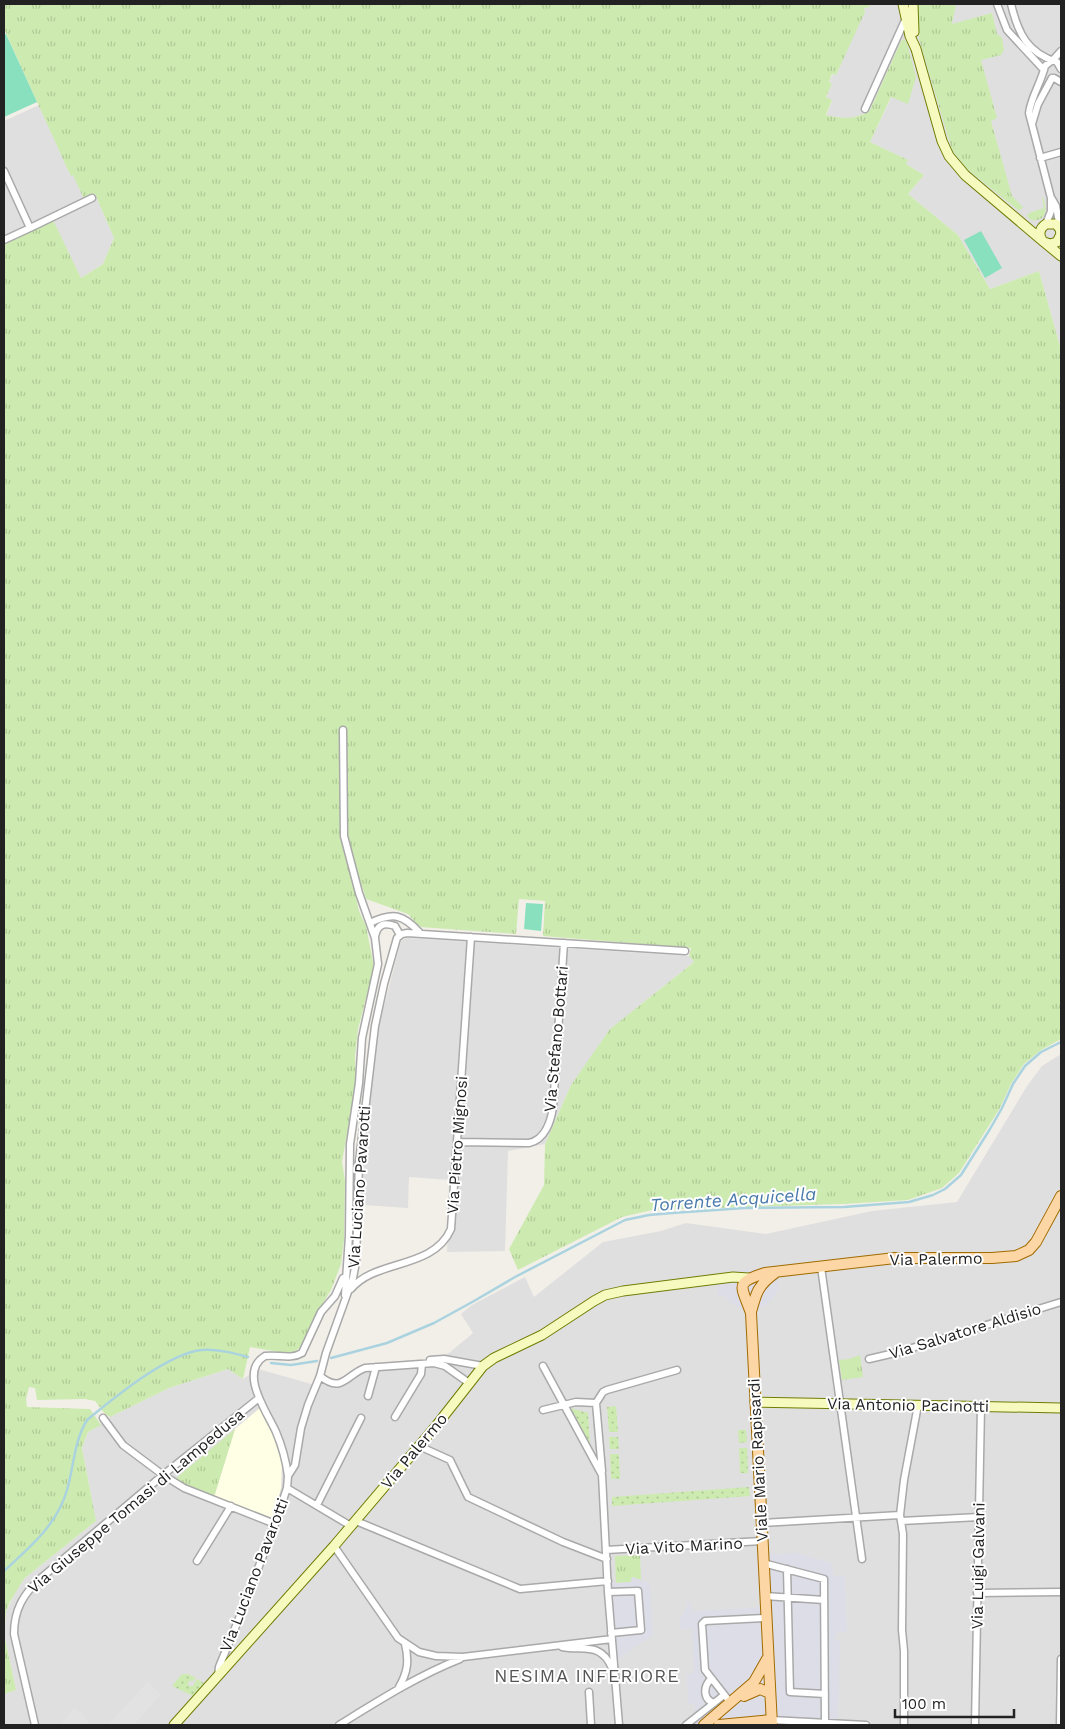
<svg xmlns="http://www.w3.org/2000/svg" width="1065" height="1729" font-family="'Work Sans',sans-serif">
<defs>
<pattern id="grass-tufts" width="24" height="20" patternUnits="userSpaceOnUse" patternTransform="scale(1.25)"><rect width="24" height="20" fill="#cdebb0"/><path d="M3 7l-1-3M5 7V3M7 7l1-3M15 17l-1-3M17 17v-4M19 17l1-3" fill="none" stroke="#b0c997"/></pattern>
<pattern id="garden-dots" width="8" height="8" patternUnits="userSpaceOnUse" patternTransform="scale(1.25)"><rect width="8" height="8" fill="#cdebb0"/><path d="M2 2h.1M6 6h.1" fill="none" stroke="#b0c997" stroke-width="1.8" stroke-linecap="round"/></pattern>
</defs>
<rect width="100%" height="100%" fill="#f2efe9"/>
<path fill="#e0dfdf" d="M869,4h192v346l-22,-79 -49,18 -32,-54 -50,-41 16,-19 -18,-11 1,-4 -37,-18 22,-46 9,-55 -31,69 -8,5 -10,3h-11l-15,-2 6,-15 -6,-3 6,-14 -3,-2 4,-8 3,1 28,-67 6,-1z
M39,105l31,69 3,1 22,19 19,44 -11,26 -22,14 -28,-57 -49,23v-123z
M407,938l282,18 5,6 -58,46 -65,77 -26,59 -37,7 -3,100 -58,1 3,-72 -41,-3 -1,31 -45,-3v-32l5,-54 11,-94 21,-80 2,-5z
M1061,1054v671h-1057v-31l12,-4 -12,-56 2,-22 10,-21 9,-13 71,-57 -14,-73 6,-16 22,-15 59,-29 59,-19 15,10 15,-10 57,16 5,-9 13,7 23,-11 49,-6 29,-7 15,-6 24,-20 -12,-19 11,-9 53,-28 9,20 69,-55 58,-11 25,-8 80,11 106,-23 85,-9 70,-116 15,-20z"/>
<path fill="#ffffe5" d="M260,1408l12,24 10,31 -1,25 -8,30 -59,-21 21,-68z"/>
<path fill="url(#grass-tufts)" d="M4,4h865l1,3 -6,1 1,4 -29,63 -4,-1 -3,8 3,2 -6,13 6,3 -6,15c16,4 30,5 44,-5l31,-69 3,-2 3,4 9,34 -8,27 -17,-7 -21,45 38,18 -2,4 18,11 -16,19 50,41 32,54 49,-18 22,79v689l-20,11 -17,14 -13,20 -11,24 -41,65 -17,15 -34,12 -65,4 -191,6 -30,7 -104,53 -9,-21 35,-64 1,-41 26,-59 39,-56 84,-67 -5,-6 2,-8 -148,-12 2,-35 -26,-2 -3,35 -96,-7 -12,-13 -42,-15 -4,-13 -8,2 5,23 7,15 8,41 -16,62 -3,27 1,26 -14,80 3,19 -1,59 -3,24 -10,26 -19,31 -11,26 -7,5 -9,1 -35,-6 -7,32 -15,-10 -59,19 -59,29 -5,-3 -10,-13 -10,-2 -48,1 -2,-12 -6,-1 -3,12 1,8 63,2 11,16 -13,7 -6,16 14,73 -71,57 -5,7 -10,17 -4,10 -2,22 12,56 -12,4v-1450l49,-24 28,58 22,-14 11,-26 -19,-44 -11,5 -11,-24 -2,1 -4,-8 -63,-139z
M917,4h39l-4,20 40,-11 5,21 5,4 2,12 -3,5 -20,5 16,58 -6,3 21,75 11,11 -3,3h-2l-51,-41 -15,-19 -33,-111z
M1042,197l2,2c3,11 3,23 -13,21l-4,-4 2,-3 15,-5z
M860,1355l3,22 -21,3 -3,-20 10,-1z
M235,1429l-21,68 -26,-10 -13,-8z
M640,1555l1,25 -9,-3 -1,5 -15,1 -1,-27z"/>
<path fill="url(#garden-dots)" d="M616,1406l2,26h-9l-2,-25z
M570,1408l18,5 2,31z
M738,1430h8l1,12 -8,1z
M609,1437h9l1,12h-9z
M739,1448h8l1,25h-8z
M610,1454h9l1,25h-9z
M749,1487l1,9 -138,10v-9z
M182,1674h6l8,4 -3,3h-4l-1,3 1,2h4l4,-7 7,4 -11,13 -21,-10z"/>
<path fill="#88e0be" d="M6,34l31,68 -33,15v-82z
M981,231l21,37 -17,10 -21,-38z
M526,903l17,1 -2,27 -17,-2z"/>
<path fill="#e2e2e2" d="M148,1681l13,14 -27,30h-26z
M74,1707l12,10 -1,2 7,6h-32z"/>
<path fill="#dddde8" d="M778,1266v22l-4,9 -8,8 -5,2 -21,2 -18,-14h-4l-2,-21z
M796,1553l36,10 1,13h12l2,56 -11,1v7l4,1 -2,82 -6,2h-139l2,-21h-7l-1,-30 7,-1 -2,-45 -12,2v-11l7,-13 -1,-4h5l1,9 73,-4 -2,-52z
M632,1577l18,6 3,52 -40,27 -5,-81 9,2 14,-1z"/>
<g fill="none" stroke-linecap="round" stroke-linejoin="round">
<path stroke="#aad3df" stroke-width="2.5" d="M331,1358l56,-15 47,-20 40,-22 41,-24 110,-57 24,-5 23,-2 73,-5 99,-1 65,-5 24,-7 12,-6 16,-14 29,-46 12,-21 11,-24 12,-18 16,-14 20,-10
M271,1363l20,2 26,-4
M4,1571c26,-24 53,-46 63,-81 7,-24 7,-49 20,-70 27,-22 81,-67 115,-70 16,-1 31,3 46,7"/>
<g stroke="#a9a9a9" stroke-width="9">
<path id="street" d="M997,4l10,26 37,40
M1011,4c7,29 16,49 46,58l4,7
M1052,61l9,-10
M1054,78l7,4
M865,109l41,-91
M1032,124l6,-20 14,-26
M1040,158l21,-6
M4,171l26,57 -26,12
M1052,199l4,7 4,22
M1046,224l5,-13v-13l-22,-85c2,-16 12,-30 16,-47l6,-5
M30,228l62,-30
M343,730l1,106 15,57 16,45 3,26 -16,74 -3,45 -9,61 -1,92 -4,59
M370,923c23,-11 33,-9 50,10
M375,937c2,-12 8,-15 20,-11l5,9
M457,1142l72,1c16,-3 22,-22 24,-36l11,-164
M821,1267l41,292
M351,1289c24,-30 82,-19 100,-60l20,-292
M869,1359l30,-7 162,-50
M430,1360l14,-1 39,7
M543,1366l59,109 6,117 11,133
M320,1376c22,18 26,-1 45,-8l69,-5 11,3 24,17
M368,1396l8,-29
M543,1410l33,-8 20,1
M395,1417l26,-43 1,-10
M103,1418l20,27 40,30 21,13 91,36
M419,1446l31,14 18,37 95,45 44,17
M602,1471l-6,-68 7,-11 4,-2 70,-20
M288,1476c-2,-15 -6,-30 -12,-44 -9,-20 -38,-60 -11,-76 13,-2 25,4 37,-3l19,-41 14,-16 8,-18
M287,1488l64,38
M317,1505l44,-87
M356,1521l164,68 88,-8
M901,1521l78,-4
M761,1523l139,-8
M334,1546l64,92 21,14 17,4 27,1 149,-18
M606,1550l156,-9
M197,1561l34,-55
M763,1563l61,16 1,143
M787,1569l3,123 35,2
M608,1592l30,-1 3,39 -30,3
M977,1593l84,-1
M765,1596l59,4
M562,1647c22,4 39,-5 50,21
M218,1676l1,-9 21,-51 35,-92 12,-36 1,-12 7,-11 6,-37 7,-23 12,-29 6,-23 27,-75 3,-16 3,-100 16,-136 9,-42 13,-46 5,-4 5,-1 278,18
M713,1680l-4,1c-6,8 -5,19 5,22
M399,1687c9,-15 10,-27 6,-43
M589,1692l2,33
M730,1702l-25,-32 -3,-46 3,-3 61,-3
M771,1720l95,5
M35,1725l-21,-91c0,-24 9,-40 27,-56l122,-103 96,-77
M339,1725c39,-24 78,-49 121,-66
M686,1725l38,-30
M904,1725v-74l-2,-21 1,-96 -3,-19 4,-35 14,-75
M975,1725l6,-319
M1060,1725l1,-66"/>
</g>
<g stroke="#707d05" stroke-width="11">
<path id="secondary" d="M903,4l7,32 6,13 26,92 7,15 16,19 79,67 6,2 7,-2 4,-8
M913,4l1,28
M1042,240c-4,-6 -2,-12 4,-16h10l4,5 1,5
M1044,242l17,14
M755,1402l306,6
M174,1725l160,-179 102,-120 47,-60 11,-8 48,-23 52,-34 11,-6 18,-4 110,-14 16,1"/>
</g>
<g stroke="#a06b00" stroke-width="12">
<path id="primary" d="M751,1312c5,-19 7,-27 24,-39
M744,1696l16,-7 10,4
M704,1725l50,-43 13,-23
M719,1725l52,-5
M772,1725l-21,-412c-10,-28 -17,-30 14,-40l130,-15h97l24,-2 13,-6 7,-8 25,-46"/>
</g>
<use href="#street" stroke="#fff" stroke-width="6"/>
<use href="#secondary" stroke="#f7fabf" stroke-width="9"/>
<use href="#primary" stroke="#fcd6a4" stroke-width="10"/>
</g>
<g text-anchor="middle" dominant-baseline="central" stroke-width="4" stroke-linejoin="round" paint-order="stroke">
<g font-size="16" fill="#222" stroke="#fff">
<text transform="translate(556 1039) rotate(-85)">Via Stefano Bottari</text>
<text transform="translate(457 1145) rotate(-86)">Via Pietro Mignosi</text>
<text transform="translate(359 1187) rotate(-86)">Via Luciano Pavarotti</text>
<text transform="translate(936 1259) rotate(-1)">Via Palermo</text>
<text transform="translate(965 1331) rotate(-17)">Via Salvatore Aldisio</text>
<text transform="translate(908 1405) rotate(1)">Via Antonio Pacinotti</text>
<text transform="translate(414 1451) rotate(-50)">Via Palermo</text>
<text transform="translate(758 1460) rotate(-93)">Viale Mario Rapisardi</text>
<text transform="translate(136 1501) rotate(-40)">Via Giuseppe Tomasi di Lampedusa</text>
<text transform="translate(684 1546) rotate(-3)">Via Vito Marino</text>
<text transform="translate(978 1566) rotate(-89)">Via Luigi Galvani</text>
<text transform="translate(254 1575) rotate(-69)">Via Luciano Pavarotti</text>
</g>
<g font-size="18" font-style="italic" fill="#4a7aab" stroke="#fff">
<text transform="translate(733 1199) rotate(-4)">Torrente Acquicella</text>
</g>
<g font-size="18" letter-spacing="1" fill="#555" stroke="#fff">
<text x="587" y="1675">NESIMA INFERIORE</text>
</g>
</g>
<rect width="1065" height="1729" fill="none" stroke="#222222" stroke-width="10"/>
<path d="M895 1709v8h119v-8" fill="none" stroke="#222222" stroke-width="2.5"/>
<text x="902" y="1709" font-size="15" fill="#222222" stroke="#ffffff" stroke-width="4" paint-order="stroke">100 m</text>
</svg>
